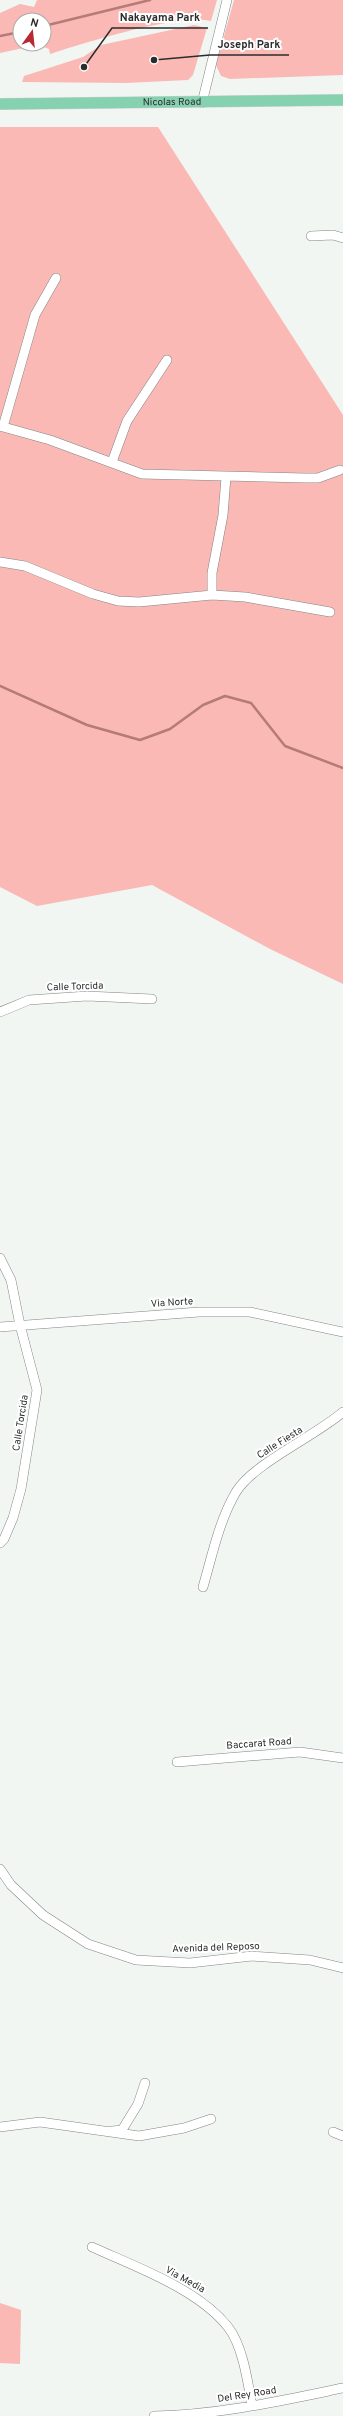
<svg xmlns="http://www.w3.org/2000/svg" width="343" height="2416" font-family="Overpass,sans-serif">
<rect width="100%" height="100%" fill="#f1f6f3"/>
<path fill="#fab9b5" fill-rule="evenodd" d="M37,0h180l-6,21c-33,-8 -127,22 -161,33l-1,-5 -8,-3 -13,1 -28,6v-40l20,-9 14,3zM20,20h24v24h-24z
M234,0h109v75l-113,4 -9,-3 -5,-11z
M194,25l13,3 -14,47 -5,5 -62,3 -104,-1 2,-6 59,-19 18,-12z
M0,127h158l185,288v569l-73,-35 -118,-64 -115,21 -37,-19z
M0,2303l21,7 -1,54 -20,-1z"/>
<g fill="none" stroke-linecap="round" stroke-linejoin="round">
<path stroke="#b57b77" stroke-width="2.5" d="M44,26l106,-26
M0,36l20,-4
M0,686l87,39 53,15 30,-11 33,-24 22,-9 26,7 34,43 58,22"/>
<g stroke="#818683" stroke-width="10">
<path id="minor" d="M202,103l25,-103
M311,236l22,-1 10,3
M0,426l50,14 92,34 163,4h13l22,-8
M3,427l32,-112 21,-37
M112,462l15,-41 40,-61
M226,477l-3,38 -11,58v22l33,2 85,15
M0,562l25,4 68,28 25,7 21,1 73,-7
M0,1012l29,-12 58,-4 65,3
M0,1258l11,22 9,45 17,65 -16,99 -8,29 -9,21 -4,4
M0,1327l199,-15h51l93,20
M203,1587c9,-31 16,-66 33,-95 18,-29 78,-55 107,-80
M177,1762l123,-10 43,6
M0,1869l11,16 32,30 45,29 48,16 54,3 62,-7 58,4 33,8
M0,2127l40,-5 99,14 45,-8 27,-9
M112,2131l10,-1 16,-26 7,-21
M333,2132l10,4
M92,2247c44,20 106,42 136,80 15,19 20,56 24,79
M154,2416c64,-1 126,-15 189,-28"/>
</g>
<g stroke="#d0d1d1" stroke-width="12">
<g id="major">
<path id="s1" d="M0,104l343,-4"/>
</g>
</g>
<use href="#minor" stroke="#fff" stroke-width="9"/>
<use href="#major" stroke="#85d1b0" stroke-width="11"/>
</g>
<g text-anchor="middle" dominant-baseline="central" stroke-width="4" stroke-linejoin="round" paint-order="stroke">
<g font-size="10" fill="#2b2d2c" stroke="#fff">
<text stroke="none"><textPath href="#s1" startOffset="172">Nicolas Road</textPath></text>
<text transform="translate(75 987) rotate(-2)">Calle Torcida</text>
<text transform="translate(172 1303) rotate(-4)">Via Norte</text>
<text transform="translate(21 1423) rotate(-81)">Calle Torcida</text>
<text transform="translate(280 1443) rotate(-32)">Calle Fiesta</text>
<text transform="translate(259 1744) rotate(-4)">Baccarat Road</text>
<text transform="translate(216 1948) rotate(-2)">Avenida del Reposo</text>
<text transform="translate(185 2280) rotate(29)">Via Media</text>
<text transform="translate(247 2395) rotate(-9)">Del Rey Road</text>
</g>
</g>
<path fill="none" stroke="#2b2d2c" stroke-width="1.5" d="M84 67L112 28H208M154 60L210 55H289"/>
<g fill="#2b2d2c" stroke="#fff" stroke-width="1.5">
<circle cx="84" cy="67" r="4"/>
<circle cx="154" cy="60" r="4"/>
</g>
<g font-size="11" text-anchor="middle" font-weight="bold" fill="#2b2d2c" stroke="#fff" stroke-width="4" stroke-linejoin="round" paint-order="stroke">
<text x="160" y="21">Nakayama Park</text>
<text x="249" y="48">Joseph Park</text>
</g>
<g transform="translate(32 32) rotate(15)"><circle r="19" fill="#ffffff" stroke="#aaabab"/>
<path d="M0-3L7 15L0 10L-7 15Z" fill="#b92932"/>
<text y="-6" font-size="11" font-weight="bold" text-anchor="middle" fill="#2b2d2c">N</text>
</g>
</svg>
